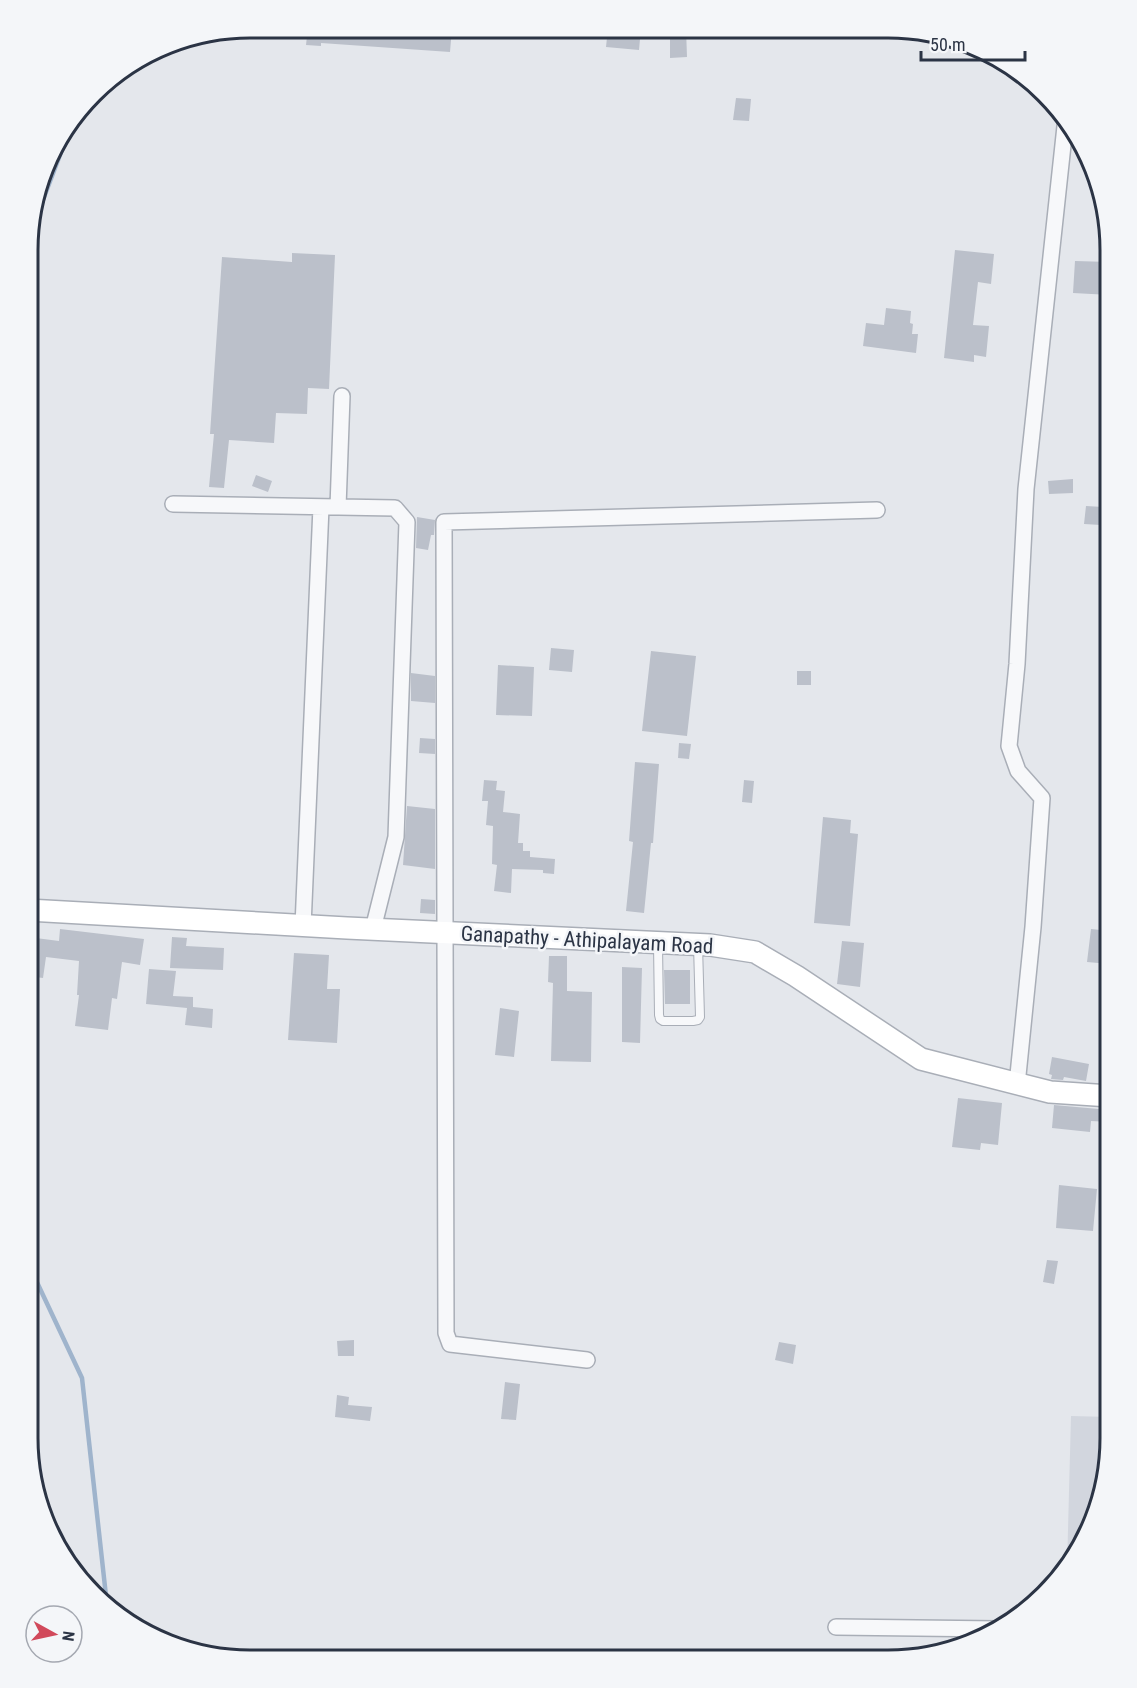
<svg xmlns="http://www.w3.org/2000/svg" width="1137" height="1688" font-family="'Roboto Condensed',sans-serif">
<rect width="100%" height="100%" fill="#e4e7ec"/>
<path fill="#d2d6de" d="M1071,1416l39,1 -1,36 -16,70 -26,45z"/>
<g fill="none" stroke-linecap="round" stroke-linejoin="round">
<path stroke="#9fb4cc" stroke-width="4.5" d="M29,237l37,-98 32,-50
M27,1261l55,117 24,218 -2,9"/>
</g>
<path fill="#bbc0ca" d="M308,27l144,1 -2,24 -129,-9v3l-15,-1z
M608,28h33l-2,22 -33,-3z
M670,28h16l1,29 -17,1z
M736,98l15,1 -2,22 -16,-1z
M955,250l39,4 -3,30 -13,-2 -5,43 16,1 -3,31 -12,-2v7l-30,-4z
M292,253l43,2 -6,134 -21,-1 -1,26 -31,-1 -2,30 -45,-3 -5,48 -15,-1 5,-53h-4l12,-177 70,5z
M1075,261l35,1v33l-37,-2z
M886,308l25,3 -1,12 3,1 -1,10h6l-2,19 -53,-7 3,-23 18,2z
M256,475l16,6 -4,11 -16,-6z
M1073,479v14l-24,1 -1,-13z
M1086,506l17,1 -2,18 -17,-1z
M417,517l18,3 -1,15h-3l-3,15 -12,-2z
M551,648l23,2 -2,22 -23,-2z
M651,651l45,5 -9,80 -45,-5z
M498,665l36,2 -2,49 -36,-1z
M797,671h14v14h-14z
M411,673l24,3v27l-24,-2z
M420,738l15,1v15l-16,-1z
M679,743l12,1 -2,15 -11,-1z
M635,762l24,2 -6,79h-2l-7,70 -18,-2 7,-69 -4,-1z
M484,780l13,1 -1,9 9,1 -2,21 17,2 -2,29h5v8h7v6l25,2 -1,15 -11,-1v-3l-31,-1 -1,24 -17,-2 3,-26 -5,-1 1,-38 -7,-1 2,-24h-6z
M744,780l10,1 -2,22 -10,-1z
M407,806l28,3v60l-32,-4z
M823,817l28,3 -1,13 8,1 -8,92 -36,-3z
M421,899l14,1v14l-15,-1z
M60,929l84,10 -4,26 -18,-3 -5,37 -5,-1 -4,32 -33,-4 4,-31h-2l2,-34 -33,-4 -3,21 -15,-2v-39l31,4z
M1091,929l19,2v33l-23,-2z
M172,937l15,1 -1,8 38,2 -1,22 -53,-2z
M842,941l22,2 -4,44 -23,-3z
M294,953l35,2 -2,34h13l-3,54 -49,-3z
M549,956h18v35l25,1 -1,70 -40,-1 2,-78 -5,-1z
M622,967l20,1 -2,75 -18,-1z
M149,969l27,2 -3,25 20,1v10l20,2 -1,19 -27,-3 2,-17 -41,-4z
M664,970h26v34h-25z
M500,1008l19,3 -5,46 -19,-2z
M1052,1057l37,7 -3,17 -22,-4 -1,3 -12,-1 1,-4 -3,-1z
M958,1098l44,5 -4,42 -17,-2 -1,7 -28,-3z
M1054,1105l56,5v12l-19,-1 -1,11 -38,-4z
M1059,1185l38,4 -4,42 -37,-3z
M1047,1260l11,1 -4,23 -11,-2z
M354,1340v16h-16l-1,-15z
M779,1342l17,3 -3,19 -18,-4z
M505,1382l15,2 -4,36 -15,-1z
M337,1395l12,2 -1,8 24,2 -2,14 -35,-4z"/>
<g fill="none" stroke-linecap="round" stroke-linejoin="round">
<g stroke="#a9aeb7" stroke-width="10">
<path id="lane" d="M658,944l1,71 1,4 3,2h30l5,-1 2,-3 -2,-72"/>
</g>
<g stroke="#a9aeb7" stroke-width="18">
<path id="street" d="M173,504l222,4 12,14 -11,315 -23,92
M338,507l4,-111
M303,926l18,-419
M1017,1085l16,-158 9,-129 -24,-27 -9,-25 8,-82 9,-175 40,-372
M587,1360l-137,-16 -4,-11 -2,-811 433,-12
M836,1627l162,2"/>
</g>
<g stroke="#a9aeb7" stroke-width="24">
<path id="secondary" d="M28,910l319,18 363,17 45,7 41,24 125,83 129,33 60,4"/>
</g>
<use href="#lane" stroke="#f7f8fa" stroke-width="8"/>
<use href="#street" stroke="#f7f8fa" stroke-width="15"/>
<use href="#secondary" stroke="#fff" stroke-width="21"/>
</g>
<g text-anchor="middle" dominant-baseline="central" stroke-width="5" stroke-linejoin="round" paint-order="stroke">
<g font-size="21" fill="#2b3445" stroke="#f4f6f9">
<text transform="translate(587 940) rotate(3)">Ganapathy - Athipalayam Road</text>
</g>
</g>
<path d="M0 0H1137V1688H0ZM250 38H888A212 212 0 0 1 1100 250V1438A212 212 0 0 1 888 1650H250A212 212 0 0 1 38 1438V250A212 212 0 0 1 250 38Z" fill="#f4f6f9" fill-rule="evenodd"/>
<path fill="none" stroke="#2b3445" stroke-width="3" d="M250 38H888A212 212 0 0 1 1100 250V1438A212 212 0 0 1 888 1650H250A212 212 0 0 1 38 1438V250A212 212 0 0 1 250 38Z"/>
<g transform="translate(54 1634) rotate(98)"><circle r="28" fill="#f4f6f9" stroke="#a4a8b1" stroke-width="1.5"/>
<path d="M0-4.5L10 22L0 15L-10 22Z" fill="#d1495b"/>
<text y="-9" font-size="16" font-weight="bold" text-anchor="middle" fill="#2b3445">N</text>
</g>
<path d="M921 51v9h104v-9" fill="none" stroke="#2b3445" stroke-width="3"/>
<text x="930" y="51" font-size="18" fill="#2b3445" stroke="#f4f6f9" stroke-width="4.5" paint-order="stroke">50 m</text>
</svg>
